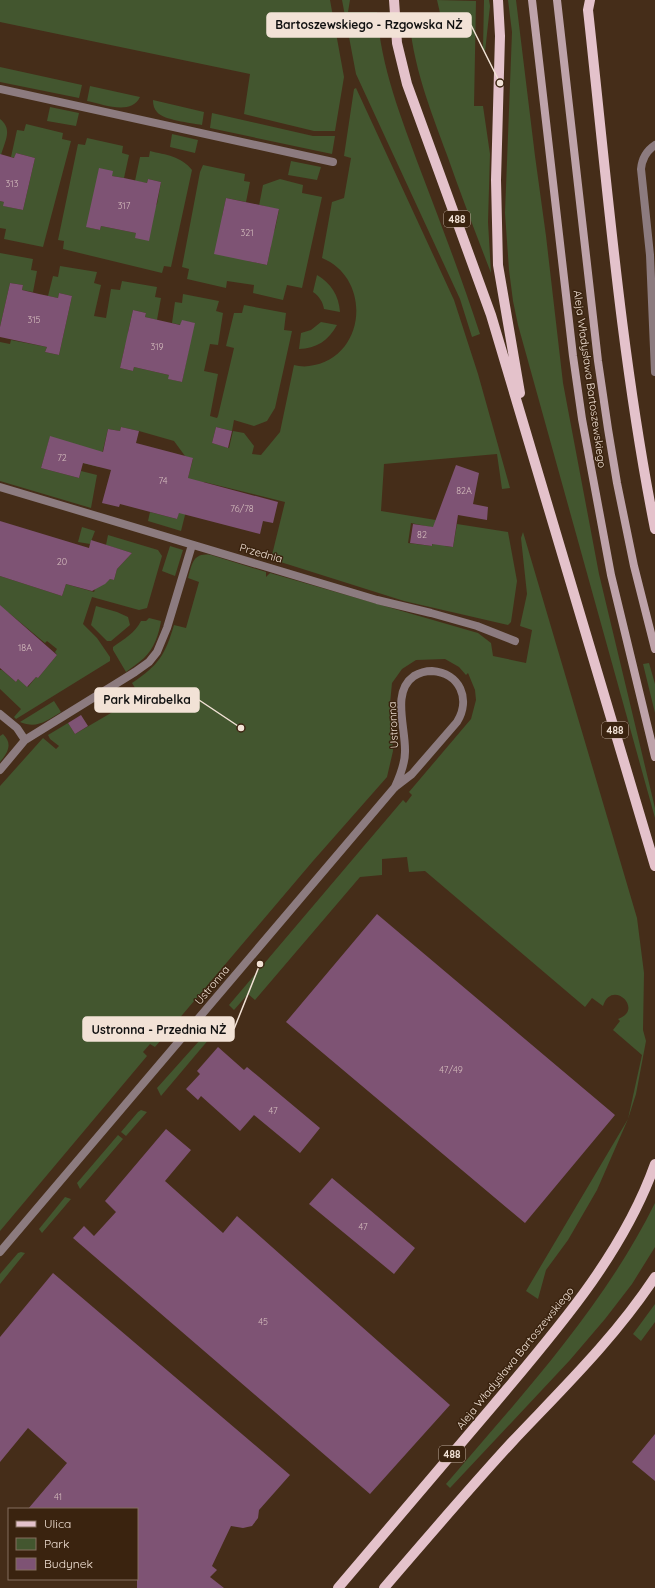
<svg xmlns="http://www.w3.org/2000/svg" width="655" height="1588" font-family="Quicksand,sans-serif">
<rect width="100%" height="100%" fill="#452d19"/>
<path fill="#43562f" fill-rule="evenodd" d="M0,0h330l14,77 -9,54h-21l-70,-17 6,-40 -250,-52z
M342,0h8l-2,12h29c4,56 24,105 43,157 21,55 42,110 60,165l-8,3 -12,-38 -104,-225z
M437,0l39,1 -2,105h9l7,48 -2,68 3,51c-15,-39 -30,-78 -44,-118 -17,-46 -35,-91 -38,-141l31,-1z
M484,0h5l1,6 -5,46 -2,-3z
M508,0h8l19,156 11,80 17,147 36,191 56,234v10l-137,-493 -5,-24 -4,-31 -4,-57 7,-181z
M0,67l82,18 -3,13 -79,-16z
M90,86l50,11c-9,19 -37,7 -53,4z
M356,88l98,212 24,74 32,114 -8,1 -5,-35 -113,10 -3,47 67,11 -3,24 8,1 4,-23 51,8 9,49 -6,41 -3,3 -104,-24 -133,-42 14,-57 -81,-20 -4,15 -10,-2 -9,36 -33,-10 2,-9 27,7 16,-60 -8,-3 -11,-15 -35,-10 -18,-4 -1,4 -12,-2 -9,38 -24,-6 -25,-24 -9,31 38,10 2,-7 16,4 -6,33 -91,-27v-139l10,2 1,-4 36,7 -2,5 14,3 13,-59 -13,-3 -1,5 -10,-2 5,-20 5,1 2,-11 37,6 -3,11 7,2 -7,31 12,2 5,-29 9,1 2,-9 35,6 -2,10 6,1 -4,22 -12,-3 1,-4 -13,-3 -5,22 3,1 -6,13 -5,22 13,3 1,-4 35,8v4l13,3 12,-59 -12,-2 -1,4 -9,-2 3,-21 7,1 1,-9 36,7 -3,10 7,2 -5,32 -8,-1 -6,27 14,3 -8,42 7,2 1,-2 16,-68 -8,-2 8,-33h8l2,-8 42,8 -2,17 8,1 -17,77 -8,13 -13,5 -20,-6 -2,11 -16,-4 -4,16 17,5 4,-17 11,2 10,13 -2,8 9,1 19,-23 14,-67c4,1 10,2 15,1 57,-7 64,-87 13,-108l10,-56 12,-4 7,-40 -7,-2 10,-67zM411,523l24,5 -3,18 -24,-3z
M153,100l51,12 -2,13c-11,-2 -39,-5 -45,-13 -3,-3 -4,-7 -4,-12z
M50,107l29,6 -3,13 -29,-5z
M212,113l101,23h22l-3,18 -122,-26z
M0,119c13,10 5,22 1,36l-1,-1z
M26,124l37,9 -1,6 9,2 -28,106 -39,-8 2,-10 -6,-1v-27l4,1v4l19,4 12,-52 -19,-5 -1,5 -4,-1 6,-27 7,1z
M172,134l26,6 -3,13 -25,-6z
M87,138l36,8 -1,7 7,2 -5,23 -12,-2 -25,51 13,3 1,-4 35,7 21,-29 4,-22 -13,-3 -1,4 -12,-2 5,-24h9l1,-6c16,4 31,5 42,19l-21,97 -7,-1 -2,7 -99,-24 1,-8 -6,-1 20,-96 7,1z
M291,161l30,6 -4,13 -29,-5z
M203,165l42,9 -1,7 6,1 -4,20 -20,-4 -4,19 26,44 19,4 4,-19 -3,-1 7,-16 4,-19 -19,-5 -2,6 5,-26 17,-6 23,6 -1,8 20,4 -20,91 -15,-3 -4,15 -30,-7 1,-8 -27,-4 -1,7 -39,-9 2,-10 -7,-2 18,-95z
M0,253l33,6 -2,11 6,1 -4,21 -11,-2 1,-5 -13,-2 -10,44z
M317,275c14,8 22,21 23,37l-16,-3c-1,-7 -5,-13 -11,-17z
M321,322l16,3c-8,15 -21,24 -38,24l2,-16 10,-3z
M82,527l13,4 -5,13 -12,-2z
M523,532l114,386 7,55 -1,57 3,11 -10,53 -8,25 -31,71 -29,50 -22,30 -8,29 -12,-8 102,-172 14,-64 -29,-25 7,-9 -2,-2c27,-9 -6,-41 -15,-13l-11,-8 -7,9 -160,-136 -16,1 -2,-15 -25,2v16l-22,2 -105,123 -7,-6 -14,16 -5,-5 174,-205 3,3 6,-8 -3,-3 62,-73 5,-19 -1,-10 -7,-17 -2,2 -7,-8 -14,-8 -29,1 -14,9 -10,14 -2,21 3,47 -6,26 -74,84 -158,186 -5,-3 -7,8 4,4 -147,175v-445l43,-48 13,11 3,-3 -9,-7 -2,-4 20,-12 7,11 65,-38 -8,-13c27,-18 33,-28 42,-58l12,3 13,-46 -11,-4c4,-14 5,-26 23,-23l55,17v5l4,-4 208,60 13,10 2,13 33,7 6,-33 -12,-4 7,-32 -6,-56z
M108,535l50,15 4,6 -15,52 -8,2 -47,-13 -9,27 14,14 13,19v4l-94,58 -2,-2 7,-8 -21,-20v-19h2l14,12 2,-3 10,8 8,-10 2,1 19,-23 -2,-3 2,-3 -10,-8 -2,2 -36,-30 -9,-3v-34l62,20 4,-12 28,8 2,-5 8,-3 6,-5 4,1 3,-11 15,-16 -26,-8z
M170,546l13,4 -8,26 -13,-5z
M96,606l21,6 11,5 2,8 -19,16h-4l-16,-16z
M149,618l12,3c-2,13 -7,28 -17,37 -5,5 -12,9 -18,14l-13,-22v-3c11,-8 22,-14 28,-26h5z
M649,663l6,21v29l-12,-49z
M54,701l7,11c-15,9 -24,17 -41,10z
M3,734c10,10 5,18 -3,28v-26z
M208,1031l7,1 -54,64 -4,-8z
M141,1110l6,2 -21,24 -5,-4 17,-20z
M118,1135l5,4 -43,50 -3,-6z
M65,1197l6,2 -29,34 -3,-4z
M655,1203v44l-23,37 -27,35 -35,41 -120,128 -4,-4c76,-89 157,-176 209,-281z
M21,1252l4,1 -25,31v-10l18,-21z
M655,1304v18l-14,19 -8,-7z"/>
<path fill="#7e5374" d="M16,153l19,5 -12,52 -20,-4 1,-4 -4,-1v-47l14,4z
M99,168l14,3 -1,5 12,2 23,5 1,-4 13,3 -12,59 -14,-3 1,-5 -35,-7 -1,4 -14,-3z
M226,198l53,11 -12,56 -53,-11z
M10,283l13,2 -1,5 17,4 19,4 1,-5 13,3 -13,59 -14,-3 2,-5 -47,-10v-10z
M133,310l13,3 -1,4 35,8 2,-5 13,3 -13,59 -14,-3 1,-4 -35,-8 -1,4 -13,-3z
M121,427l18,4 -3,12 57,15 -5,20 90,24 -5,21 -10,-2 -3,13 -81,-21 -2,6 -57,-15 -1,3 -17,-4 9,-33 -28,-7 -4,15 -38,-10 9,-32 53,16 5,-23 12,2z
M216,427l16,4 -4,17 -16,-5z
M456,465l23,8 -6,31 15,3 -1,13 -29,-5 -5,32 -21,-3v2l-22,-3 3,-19 20,3z
M0,521l89,27 2,-8 41,13 -15,16 -3,11 -4,-1 -5,5 -13,7 -26,-7 -4,12 -62,-20z
M0,605l57,50 -19,23 -2,-1 -9,10 -9,-8 -2,3 -16,-14z
M81,715l7,11 -13,8 -7,-11z
M377,914l238,201 -90,108 -239,-201z
M218,1047l26,23 3,-3 73,61 -20,25 -46,-38 -14,16 -39,-35 -3,4 -12,-11 14,-15 -3,-3z
M166,1129l25,21 -26,31 58,52 14,-17 213,189 -80,89 -297,-256 11,-12 10,10 22,-24 -11,-11z
M332,1178l83,70 -21,26 -85,-70z
M53,1273l237,202 -31,35 -1,8 -6,8 -9,2 -12,-2 -19,40 5,4 -7,7 14,11h-87v-79h-109l39,-46 -39,-35 -28,34v-125z
M655,1434v47l-23,-19z"/>
<g fill="none" stroke-linecap="round" stroke-linejoin="round">
<path stroke="#8c7b7f" stroke-width="8" d="M0,89l333,73
M655,145c-9,6 -13,13 -14,24l9,86 5,117
M0,487l377,113 54,13 46,13 38,15
M0,714l17,14 8,12
M0,770l25,-30 110,-68 14,-10 8,-10 10,-24 25,-83
M0,1252l395,-465 17,-13 45,-52c14,-23 3,-49 -25,-51 -6,0 -13,2 -18,5 -23,16 -8,52 -9,76 0,12 -5,24 -10,35"/>
<path stroke="#bea3aa" stroke-width="8" d="M532,0l41,356 9,63 29,156 44,182
M557,0l41,361 10,68 9,54 17,83 21,83"/>
<path stroke="#e4c2cb" stroke-width="10" d="M394,0l3,43 10,41 84,231 164,551
M498,0l2,36 -4,144 2,85 22,128
M590,0l-2,10c19,173 33,348 67,519
M338,1588c51,-60 102,-120 153,-180 62,-74 131,-151 164,-244
M384,1588c42,-49 84,-98 128,-146 50,-53 102,-103 143,-165"/>
</g>
<g text-anchor="middle" dominant-baseline="central" stroke-width="3" stroke-linejoin="round" paint-order="stroke">
<g font-size="9" fill="#d5bebe">
<text x="12" y="183">313</text>
<text x="124" y="205">317</text>
<text x="247" y="232">321</text>
<text x="34" y="319">315</text>
<text x="157" y="346">319</text>
<text x="62" y="457">72</text>
<text x="163" y="480">74</text>
<text x="464" y="490">82A</text>
<text x="242" y="508">76/78</text>
<text x="422" y="534">82</text>
<text x="62" y="561">20</text>
<text x="25" y="647">18A</text>
<text x="451" y="1069">47/49</text>
<text x="273" y="1110">47</text>
<text x="363" y="1226">47</text>
<text x="263" y="1321">45</text>
<text x="58" y="1496">41</text>
</g>
<g fill="#3a230f" stroke="#bba99a" stroke-width="1">
<rect x="444" y="211" width="26" height="16" rx="3"/>
<rect x="602" y="722" width="26" height="16" rx="3"/>
<rect x="439" y="1446" width="26" height="16" rx="3"/>
</g>
<g font-size="10" font-weight="bold" fill="#f2e2d6">
<text x="457" y="219">488</text>
<text x="615" y="730">488</text>
<text x="452" y="1454">488</text>
</g>
<g font-size="11" fill="#f2e2d6" stroke="#3a230f">
<text transform="translate(590 379) rotate(82)">Aleja Władysława Bartoszewskiego</text>
<text transform="translate(261 553) rotate(16)">Przednia</text>
<text transform="translate(393 725) rotate(-93)">Ustronna</text>
<text transform="translate(212 985) rotate(-50)">Ustronna</text>
<text transform="translate(515 1358) rotate(-51)">Aleja Władysława Bartoszewskiego</text>
</g>
</g>
<path fill="none" stroke="#f2e2d6" stroke-width="1.5" d="M500 83L471 25M241 728L199 700M260 964L234 1029"/>
<g fill="#f2e2d6" stroke="#3a230f" stroke-width="1.5">
<circle cx="500" cy="83" r="4"/>
<circle cx="241" cy="728" r="4"/>
<circle cx="260" cy="964" r="4"/>
</g>
<g fill="#f2e2d6" stroke="#f2e2d6" stroke-width="1.5">
<rect x="267" y="13" width="204" height="24" rx="4"/>
<rect x="95" y="688" width="104" height="24" rx="4"/>
<rect x="83" y="1017" width="151" height="24" rx="4"/>
</g>
<g font-size="12" text-anchor="middle" font-weight="bold" fill="#111">
<text x="369" y="29">Bartoszewskiego - Rzgowska NŻ</text>
<text x="147" y="704">Park Mirabelka</text>
<text x="159" y="1034">Ustronna - Przednia NŻ</text>
</g>
<rect x="8" y="1508" width="130" height="72" fill="#3a230f" stroke="#846f5f"/>
<rect x="16" y="1521" width="20" height="6" fill="#e4c2cb" stroke="#846f5f"/>
<text x="44" y="1528" font-size="12" fill="#f2e2d6">Ulica</text>
<rect x="16" y="1538" width="20" height="12" fill="#43562f" stroke="#846f5f"/>
<text x="44" y="1548" font-size="12" fill="#f2e2d6">Park</text>
<rect x="16" y="1558" width="20" height="12" fill="#7e5374" stroke="#846f5f"/>
<text x="44" y="1568" font-size="12" fill="#f2e2d6">Budynek</text>
</svg>
